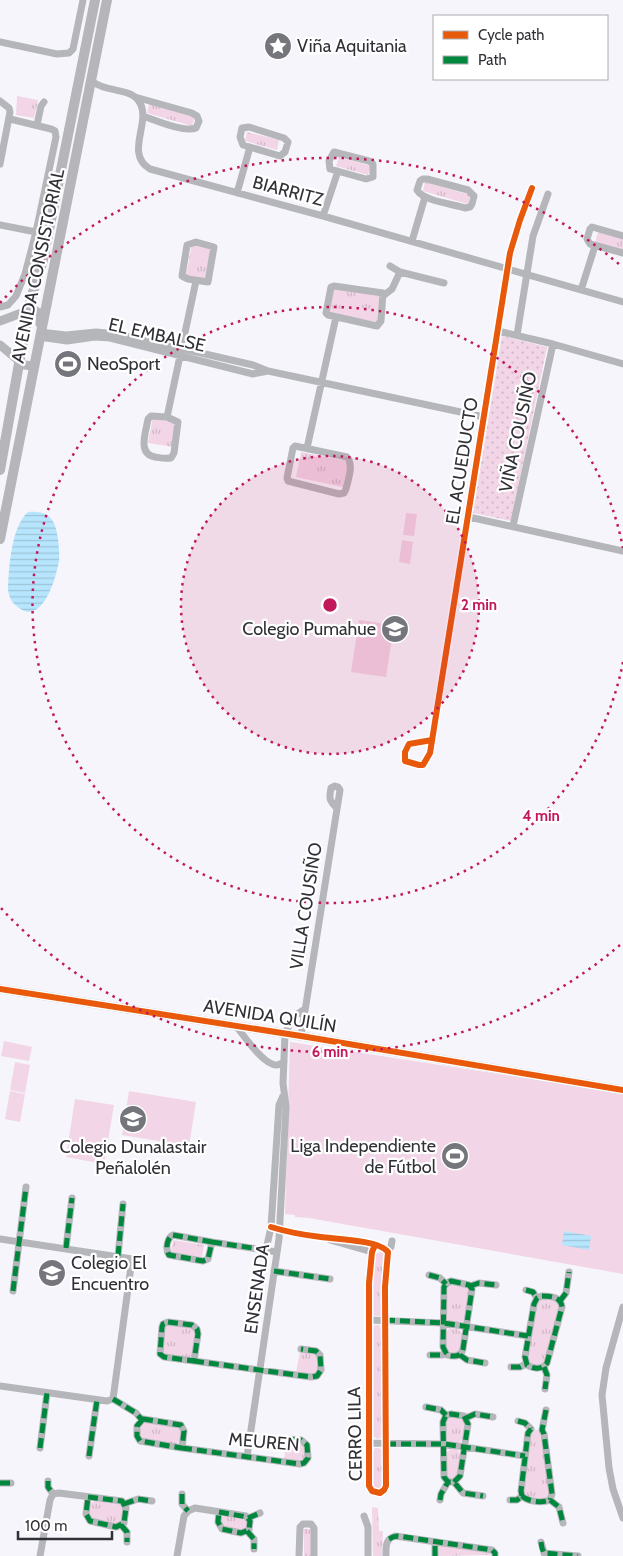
<svg xmlns="http://www.w3.org/2000/svg" width="623" height="1556" font-family="Cabin,sans-serif">
<defs>
<pattern id="grass-tufts" width="24" height="20" patternUnits="userSpaceOnUse" patternTransform="scale(1.25)"><rect width="24" height="20" fill="#f2d5e6"/><path d="M3 7l-1-3M5 7V3M7 7l1-3M15 17l-1-3M17 17v-4M19 17l1-3" fill="none" stroke="#d0b7c6"/></pattern>
<pattern id="park-dots" width="8" height="8" patternUnits="userSpaceOnUse" patternTransform="scale(1.25)"><rect width="8" height="8" fill="#f2d5e6"/><path d="M2 2h.1M6 6h.1" fill="none" stroke="#d0b7c6" stroke-width="1.8" stroke-linecap="round"/></pattern>
<pattern id="water-rules" width="6" height="5" patternUnits="userSpaceOnUse" patternTransform="scale(1.25)"><rect width="6" height="5" fill="#b6e5fd"/><path d="M0 2.5h6" fill="none" stroke="#9dc5d9"/></pattern>
</defs>
<rect width="100%" height="100%" fill="#f6f5fc"/>
<path fill="url(#grass-tufts)" d="M17,96l21,4 -4,18 -18,-3z
M149,104l46,13 -3,9 -45,-13z
M247,132l32,8 -2,10 -32,-9z
M339,157l32,9 -3,9 -32,-9z
M425,182l45,13 -2,9 -45,-13z
M598,232l25,7v11l-28,-8z
M192,243l21,4 -6,33 -21,-4z
M333,285l49,8 -5,29 -49,-9z
M153,417l24,4 -4,26 -25,-4z
M301,452l51,10 -5,26 -51,-11z
M173,1240l31,5 -2,12 -31,-5z
M381,1251l3,1 2,6 -4,17v37l-1,4h-7l-2,-4 1,-41 3,-17z
M450,1284l15,2 4,3 -5,31 -2,3 -14,-2 -2,-3 2,-32z
M542,1298l12,2 5,6 -14,56 -6,4 -8,-1 -4,-7 9,-55z
M170,1324l25,5 -3,26 -2,2 -26,-2 -3,-7 4,-23z
M375,1325h4l3,5v104l-1,4 -4,1 -3,-2 -1,-3v-106z
M449,1328l9,1 4,4 -3,20h-11c-3,-6 -4,-19 1,-25z
M300,1351l14,2 4,2 1,14 -3,5 -20,-1z
M449,1417l13,1c4,7 4,18 -3,25l-12,-2 -1,-17z
M144,1422l34,4 3,7 -2,9 -3,3 -36,-7v-11z
M537,1430l3,2 10,63 -4,4 -17,-1 -5,-3 7,-61 2,-3z
M297,1443l7,1 2,14 -4,3 -18,-1 2,-16 9,1z
M375,1448h4l4,3v35l-2,4 -7,-1 -2,-2 1,-35z
M452,1448l6,2 2,4 -3,23 -8,3 -3,-4 1,-24z
M94,1501l26,3 4,5 -3,12 -4,4 -28,-7 1,-14z
M372,1507l6,1 1,23h4l-1,25h-9z
M227,1515l21,4 -1,9 -4,2 -20,-4 -2,-5v-4z
M304,1529h7v27h-7z
M439,1545l50,8 3,2 -54,1z"/>
<path fill="url(#park-dots)" d="M502,336l45,11 -36,174 -38,-8z"/>
<path fill="#f2d5e6" d="M406,513l11,1 -3,22 -11,-1z
M402,540l11,2 -3,22 -11,-2z
M359,620l35,5 -8,52 -35,-5z
M4,1041l28,6 -3,14 -28,-5z
M290,1042l333,51v181l-314,-56 -14,-1v-2l-10,-1z
M15,1062l15,3 -5,28 -15,-3z
M10,1091l15,3 -5,28 -15,-3z
M129,1091l67,11 -7,44 -67,-11z
M75,1099l39,6 -10,59 -38,-7z"/>
<path fill="url(#water-rules)" d="M28,512c8,-1 19,0 24,8 6,7 8,32 7,41 -3,17 -16,64 -40,47 -7,-5 -10,-10 -11,-19 1,-22 3,-62 20,-77z
M564,1231l27,5 -2,14 -27,-5z"/>
<g fill="none" stroke-linecap="round" stroke-linejoin="round">
<path stroke="#b5b6ba" stroke-width="7" d="M0,42l57,12 12,-1 4,-4 1,-5 9,-44
M92,81c12,11 37,7 46,19 16,20 -15,53 12,69l173,47 300,86
M135,97l57,16 5,3 2,5 -3,7c-12,5 -41,-8 -53,-12
M0,101l9,7 1,4 -10,52
M37,125l4,-19 3,-4
M249,127l35,11 4,4 -3,10 -5,4 -37,-11 -3,-8 2,-9z
M334,152l35,9 4,3v13l-7,2 -36,-10 -1,-8z
M423,179h4l41,11 6,6 -2,8 -2,3 -5,1c-12,-4 -42,-7 -48,-18l3,-9z
M237,193l13,-46
M323,216l15,-45
M0,225l36,7
M623,236l-31,-9 -2,2 -3,10 3,5 33,9
M412,241l13,-44
M196,242l18,5 -6,35 -20,-3 -6,-3 5,-31z
M390,266l10,6 44,11
M334,286l49,7 -2,28 -4,5 -49,-11 -2,-2 5,-26z
M581,290l14,-44
M383,296l9,-7 8,-17
M0,307l8,-2 8,-9 9,-22 11,-42 20,-95 -1,-6 -4,-2 -41,-10
M498,331l55,13 70,20
M40,332l26,3 30,-3 22,2 135,31 15,6 216,46
M517,335l16,-99 15,-42
M39,337l28,4 28,-4 15,1 143,36 15,-3
M151,416l16,1 11,5 -4,31 -3,5c-6,1 -10,0 -16,-1 -18,-3 -9,-25 -7,-38z
M167,417l29,-136
M295,446l52,11c7,8 1,23 -1,32l-2,4 -5,1 -51,-13 -1,-3 6,-30z
M307,448l29,-131
M469,517l154,34
M513,526l40,-182
M432,740l-23,4 -4,8v9l14,4h4l7,-12 80,-500 10,-33 12,-32
M237,1027c7,9 27,39 40,38 2,0 5,-2 7,-3
M301,1036l39,-246 -2,-3 -3,-1 -4,2c-2,10 -2,13 6,20
M271,1227c16,5 33,8 50,10 15,2 58,3 67,15l-3,35 1,199 -2,4 -4,3 -8,-2 -3,-5v-203l3,-31 3,-7
M173,1235l39,7 -4,17 -5,2 -34,-6c-4,-6 -2,-17 4,-20z
M0,1239l132,20 -19,140
M330,1240l42,12
M212,1242l65,10
M66,1248l6,-50
M266,1250l5,-23 8,-122 4,-9
M387,1250l4,-3 1,-6
M118,1256l5,-52
M274,1271l56,8
M429,1275l11,3 6,6
M451,1281l18,4 3,4 -9,60c-2,8 -9,8 -16,6l-4,-8 1,-60 3,-4z
M470,1286l9,-3 17,2
M526,1290l7,2 4,6
M13,1291l13,-104
M542,1296c9,0 19,1 20,11l-15,56c-5,7 -13,6 -20,2l-2,-8 9,-53 3,-6z
M560,1301l6,-8 3,-21
M623,1307l-17,61 -4,27 7,73 4,21 10,29
M369,1320l74,3 85,13
M168,1322l24,3 5,4 1,5 -4,27 -30,-4 -4,-3 2,-27 1,-3z
M430,1355h12l3,-2
M460,1355l7,5 18,3
M194,1361l117,16 6,-1 4,-6 -1,-15 -4,-4 -15,-2
M511,1367h9l6,-3
M544,1367l3,8 -2,14
M0,1386l107,15 6,-2
M113,1399l23,14 6,7
M426,1407l15,3 5,5
M546,1410l-4,20 2,4 8,60 -2,6
M466,1418l9,-4 18,3
M143,1419l38,6 3,6 -2,17 -42,-7 -3,-5v-10z
M518,1421l7,2 6,6
M370,1443l74,1 81,12
M40,1448l7,-55
M182,1448l118,16 4,-1 4,-5 -1,-13 -6,-5 -13,-1
M89,1456l8,-56
M247,1457l32,-218 7,-132 -3,-24 2,-49 8,-17 12,-8
M48,1481v6l5,7
M454,1482l6,-6 8,-52 -4,-8 -13,-2 -5,1 -3,7 1,55 4,5h6l9,11 20,3
M0,1483h11
M53,1494l6,-1 63,8 4,7 -2,15 -8,4 -26,-6 -4,-7 2,-17
M182,1494v10l6,7
M522,1496l-1,-5 7,-58 3,-4
M522,1496c6,6 21,7 28,4
M440,1500l1,-6 7,-12
M510,1500h7l5,-4
M550,1500l9,7 4,16
M124,1504l14,-5 14,2
M188,1511l7,-3 51,8 4,5 -1,9 -8,3 -19,-4 -4,-7 1,-10
M364,1516l4,11v29
M248,1518l12,-5
M121,1525l6,7v10
M247,1531l7,8v10
M541,1542l4,14
M544,1553l34,3
M40,1556l10,-56 3,-6
M177,1556l7,-40 4,-5
M299,1556l1,-29 3,-3h8l3,4v28
M386,1556c0,-9 -1,-17 9,-20l97,14 3,3v3
M435,1556v-14"/>
<path stroke="#b5b6ba" stroke-width="9" d="M0,321l32,-12 9,5 -1,10
M0,345l24,20 10,1
M0,989l301,47 322,54"/>
<path stroke="#b5b5ba" stroke-width="10" d="M0,470l30,-168 13,-42 52,-260
M0,539l107,-539"/>
<path stroke="#00873e" stroke-width="5" stroke-dasharray="10 5" stroke-linecap="butt" d="M173,1235l39,7 -4,17 -5,2 -34,-6c-4,-6 -2,-17 4,-20z
M212,1242l54,8
M66,1248l6,-50
M118,1256l5,-52
M274,1271l56,8
M429,1275l11,3 6,6
M451,1281l18,4 3,4 -9,60c-2,8 -9,8 -16,6l-4,-8 1,-60 3,-4z
M470,1286l9,-3 17,2
M526,1290l7,2 4,6
M13,1291l13,-104
M542,1296c9,0 19,1 20,11l-15,56c-5,7 -13,6 -20,2l-2,-8 9,-53 3,-6z
M560,1301l6,-8 3,-21
M385,1320l58,3 85,13
M168,1322l24,3 5,4 1,5 -4,27 -30,-4 -4,-3 2,-27 1,-3z
M430,1355h12l3,-2
M460,1355l7,5 18,3
M194,1361l117,16 6,-1 4,-6 -1,-15 -4,-4 -15,-2
M511,1367h9l6,-3
M544,1367l3,8 -2,14
M113,1399l23,14 6,7
M426,1407l15,3 5,5
M546,1410l-4,20 2,4 8,60 -2,6
M466,1418l9,-4 18,3
M143,1419l38,6 3,6 -2,17 -42,-7 -3,-5v-10z
M518,1421l7,2 6,6
M386,1444h58l81,12
M40,1448l7,-55
M182,1448l118,16 4,-1 4,-5 -1,-13 -6,-5 -13,-1
M89,1456l8,-56
M48,1481v6l5,7
M454,1482l6,-6 8,-52 -4,-8 -13,-2 -5,1 -3,7 1,55 4,5h6l9,11 20,3
M0,1483h11
M182,1494v10l6,7
M522,1496l-1,-5 7,-58 3,-4
M522,1496c6,6 21,7 28,4
M88,1497l34,4 4,7 -2,15 -8,4 -26,-6 -4,-7z
M440,1500l1,-6 7,-12
M510,1500h7l5,-4
M550,1500l9,7 4,16
M124,1504l14,-5 14,2
M219,1512l28,5 3,4 -1,9 -8,3 -19,-4 -4,-7z
M248,1518l12,-5
M121,1525l6,7v10
M247,1531l7,8v10
M389,1539l4,-2 5,-1 94,14 3,3v3
M541,1542l1,6 2,5 34,3
M435,1556v-14"/>
<g stroke="#fff" stroke-width="9">
<path id="cycleway" d="M432,740l-23,4 -4,8v9l14,4h4l7,-12 80,-500 10,-33 12,-32
M0,989l301,47 322,54
M271,1227c16,5 33,8 50,10 15,2 58,3 67,15l-3,35 1,199 -2,4 -4,3 -8,-2 -3,-5v-203l3,-31 3,-7"/>
</g>
<use href="#cycleway" stroke="#e8590c" stroke-width="6"/>
</g>
<circle cx="330" cy="605" r="149" fill="#c2185b" fill-opacity=".12"/>
<g fill="none" stroke="#c2185b" stroke-width="2.5" stroke-dasharray="2.5 5">
<circle cx="330" cy="605" r="149"/>
<path d="M623 662A298 298 0 1 1 623 548"/>
<path d="M620 945A447 447 0 0 1 0 907M0 303A447 447 0 0 1 620 265"/>
</g>
<defs>
<g id="sight-disc" transform="scale(1.4375)"><circle r="9.5" fill="#75757c" stroke="#fff"/><path d="M0-6L1.8-2.2L6-1.7L2.9 1.2L3.7 5.4L0 3.3L-3.7 5.4L-2.9 1.2L-6-1.7L-1.8-2.2Z" fill="#fff"/></g>
<g id="stadium-disc" transform="scale(1.4375)"><circle r="9.5" fill="#75757c" stroke="#fff"/><path d="M0-5a6.5 5 0 1 0 0 10a6.5 5 0 1 0 0-10ZM-3.5-1.8h7v3.6h-7Z" fill="#fff"/></g>
<g id="school-disc" transform="scale(1.4375)"><circle r="9.5" fill="#75757c" stroke="#fff"/><path d="M0-5L7-2L0 1L-7-2ZM-4 1L0 2.5L4 1V4Q0 6-4 4Z" fill="#fff"/></g>
</defs>
<g fill-rule="evenodd">
<use href="#sight-disc" x="278" y="46"/>
<use href="#stadium-disc" x="68" y="364"/>
<use href="#school-disc" x="395" y="629"/>
<use href="#school-disc" x="133" y="1119"/>
<use href="#stadium-disc" x="455" y="1156"/>
<use href="#school-disc" x="52" y="1273"/>
</g>
<g text-anchor="middle" dominant-baseline="central" stroke-width="4.5" stroke-linejoin="round" paint-order="stroke">
<g font-size="18" fill="#303037" stroke="#fff" text-anchor="start">
<text x="297" y="46">Viña Aquitania</text>
<text x="87" y="364">NeoSport</text>
<text x="376" y="629" text-anchor="end">Colegio Pumahue</text>
<text x="436" y="1146" text-anchor="end">Liga Independiente<tspan x="436" dy="21">de Fútbol</tspan></text>
<text x="133" y="1147" text-anchor="middle">Colegio Dunalastair<tspan x="133" dy="21">Peñalolén</tspan></text>
<text x="71" y="1263">Colegio El<tspan x="71" dy="21">Encuentro</tspan></text>
</g>
<g font-size="18" fill="#303037" stroke="#fff">
<text transform="translate(288 191) rotate(15)">BIARRITZ</text>
<text transform="translate(38 266) rotate(-78)">AVENIDA CONSISTORIAL</text>
<text transform="translate(157 335) rotate(13)">EL EMBALSE</text>
<text transform="translate(518 432) rotate(-78)">VIÑA COUSIÑO</text>
<text transform="translate(462 461) rotate(-81)">EL ACUEDUCTO</text>
<text transform="translate(306 906) rotate(-81)">VILLA COUSIÑO</text>
<text transform="translate(270 1016) rotate(9)">AVENIDA QUILÍN</text>
<text transform="translate(257 1289) rotate(-82)">ENSENADA</text>
<text transform="translate(355 1434) rotate(-91)">CERRO LILA</text>
<text transform="translate(264 1442) rotate(5)">MEUREN</text>
</g>
</g>
<circle cx="330" cy="605" r="8" fill="#c2185b" stroke="#fff" stroke-width="2.5"/>
<g font-size="15" text-anchor="middle" font-weight="bold" fill="#c2185b" stroke="#fff" stroke-width="4.5" stroke-linejoin="round" paint-order="stroke">
<text x="479" y="610">2 min</text>
<text x="541" y="821">4 min</text>
<text x="330" y="1057">6 min</text>
</g>
<rect x="433" y="15" width="175" height="65" fill="#ffffff" stroke="#acacaf"/>
<rect x="443" y="31" width="25" height="8" fill="#e8590c" stroke="#acacaf"/>
<text x="478" y="40" font-size="15" fill="#303037">Cycle path</text>
<rect x="443" y="56" width="25" height="8" fill="#00873e" stroke="#acacaf"/>
<text x="478" y="65" font-size="15" fill="#303037">Path</text>
<path d="M18 1531v8h94v-8" fill="none" stroke="#303037" stroke-width="2.5"/>
<text x="25" y="1531" font-size="15" fill="#303037" stroke="#ffffff" stroke-width="4" paint-order="stroke">100 m</text>
</svg>
